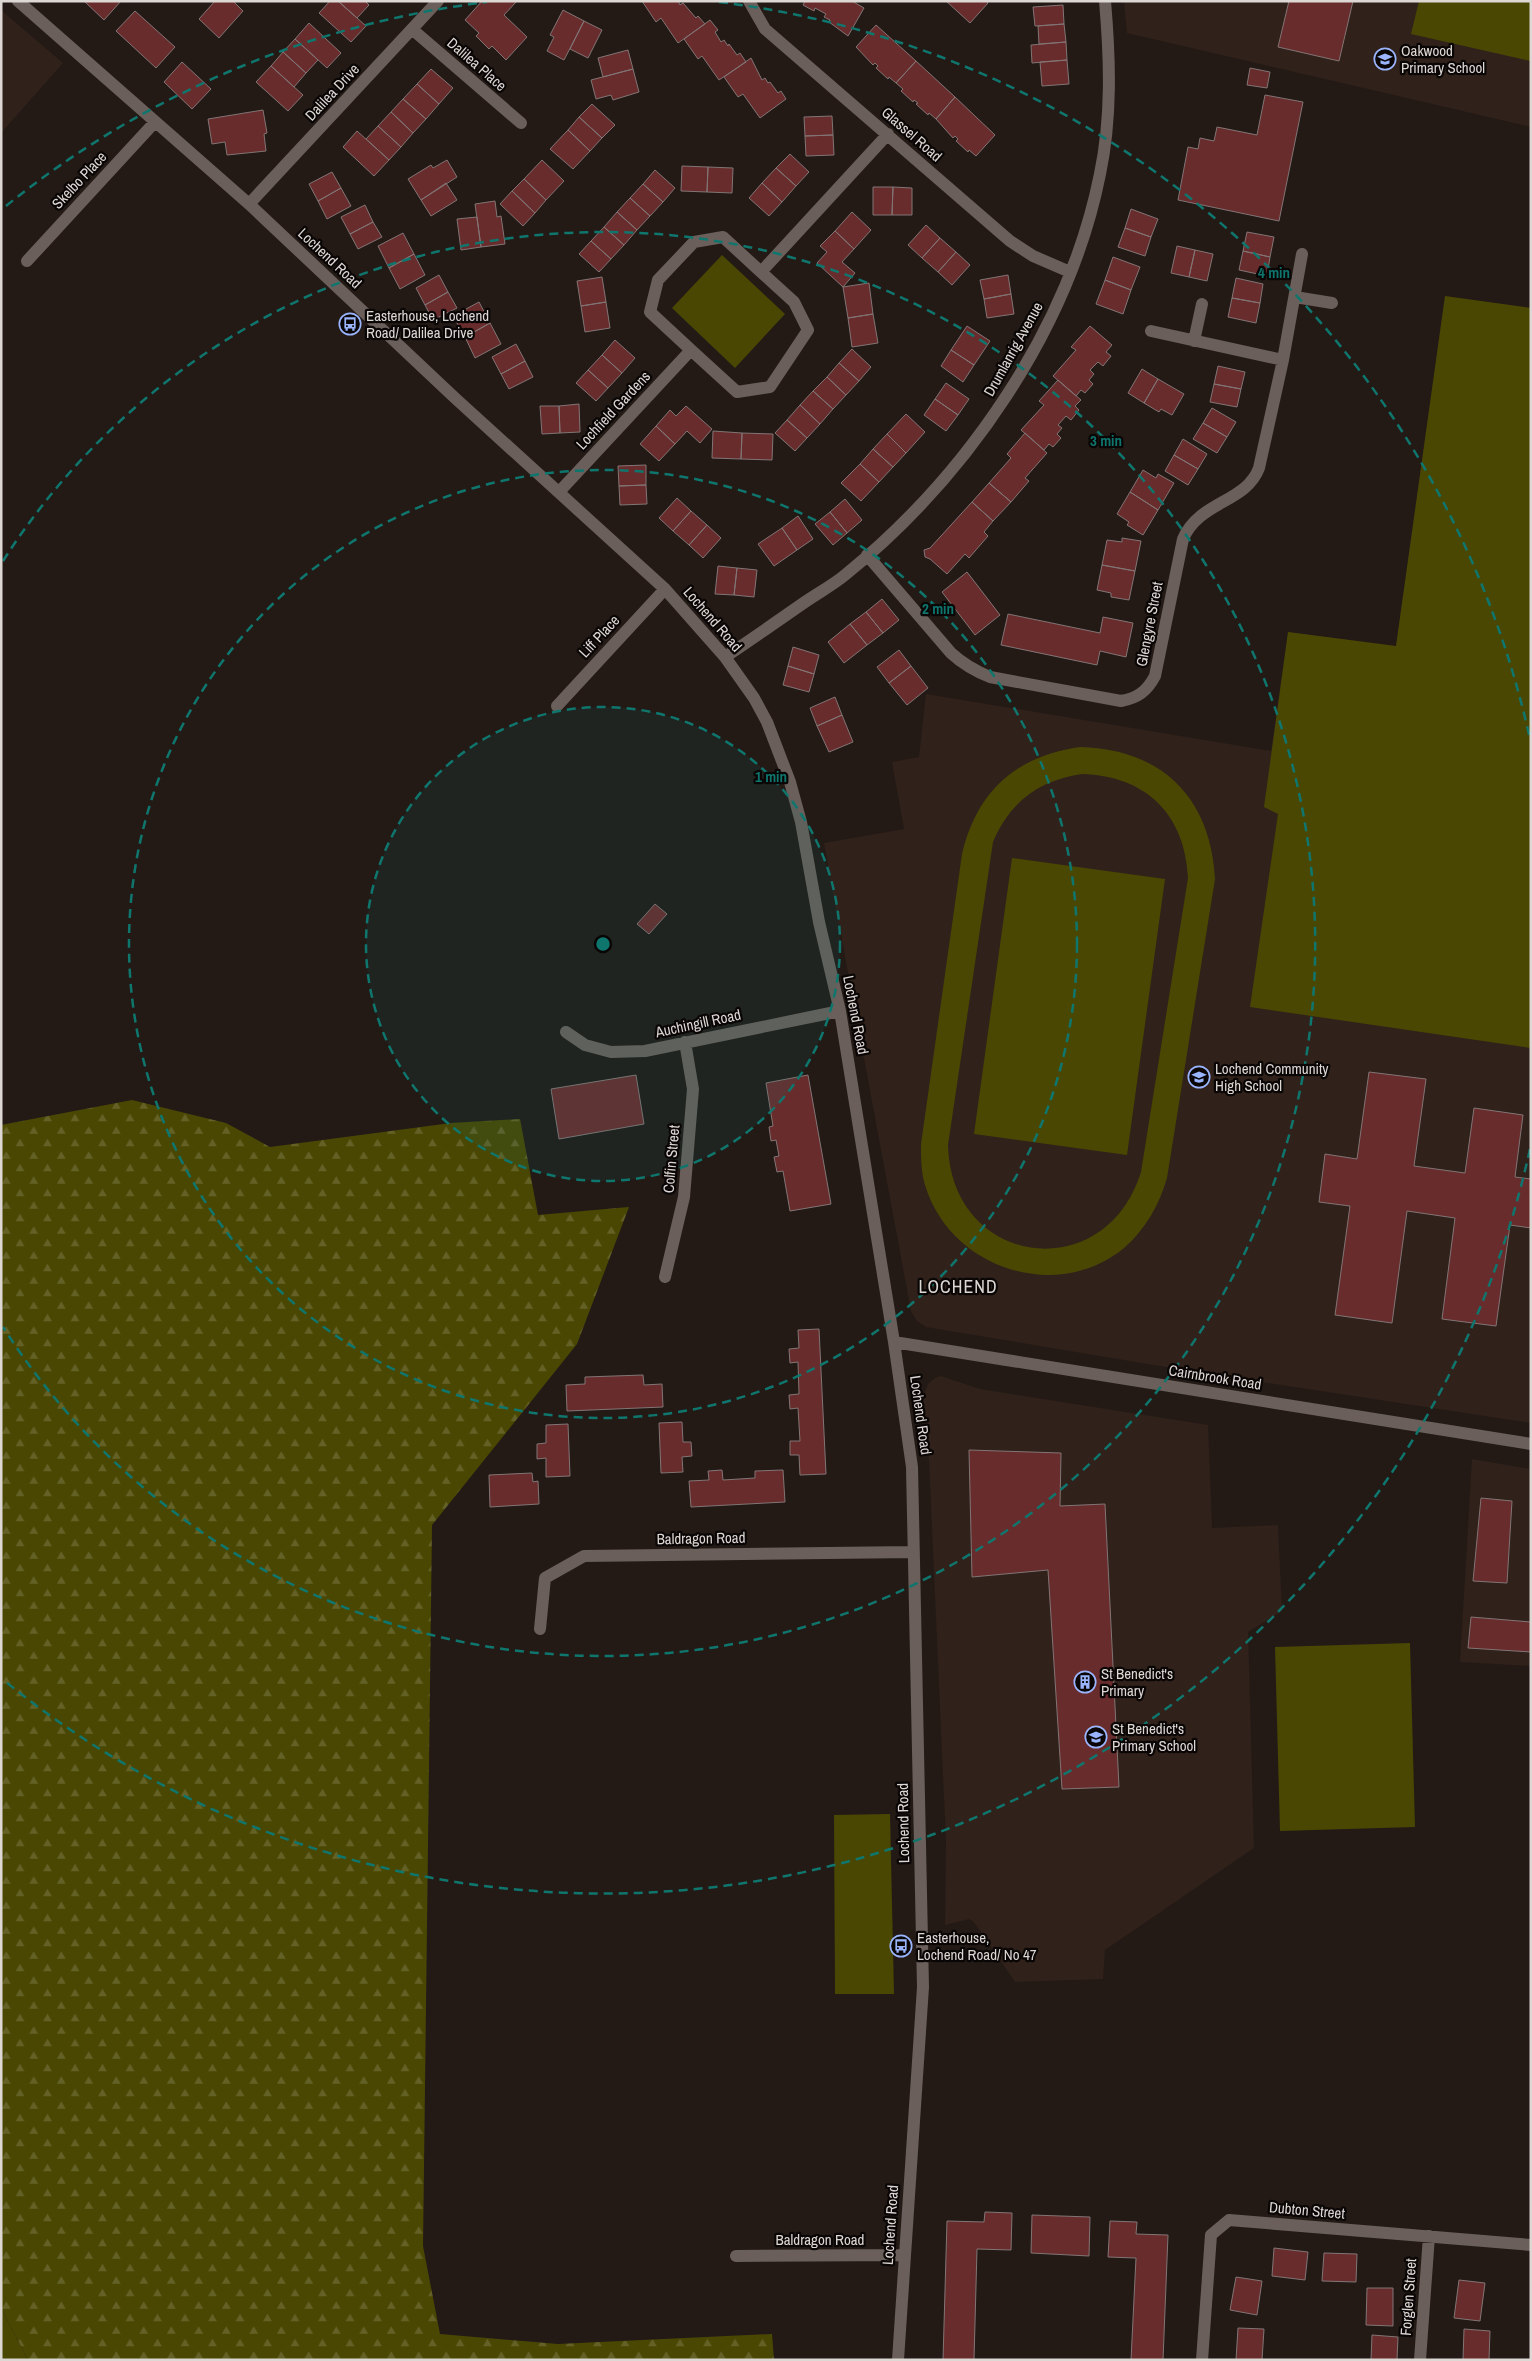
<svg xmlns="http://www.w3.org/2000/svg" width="1532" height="2361" font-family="'Archivo Narrow',sans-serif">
<defs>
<pattern id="forest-firs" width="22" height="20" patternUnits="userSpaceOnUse" patternTransform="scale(1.25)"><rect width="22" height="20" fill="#4a4703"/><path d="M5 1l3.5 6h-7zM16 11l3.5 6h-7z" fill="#646127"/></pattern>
</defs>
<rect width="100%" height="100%" fill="#231a16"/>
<path fill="#30211a" d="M1124,1h407v126l-404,-94z
M1,10l62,53 -62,70z
M1445,296l86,12v1115l-329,-50 -276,-46 -9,-6 -6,-10 -87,-468 80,-14 -12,-67 27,-5 7,-63 345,57 17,-119 108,14z
M941,1376l39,13 228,36 4,103 66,-3 4,86 -34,21 6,216 -149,102 -2,29 -88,3 -41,-60 -5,-3 -24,6 1,-83 -17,-382 -6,-62 5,-14 7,-6z
M1472,1459l59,10v197l-71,-4z"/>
<path fill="#4a4703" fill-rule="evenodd" d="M1419,1h112v60l-120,-27z
M722,255l63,59 -50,54 -63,-60z
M1445,296l86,12v740l-281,-41 28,-193 -14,-7 24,-175 108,14z
M1080,747c82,2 131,51 135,132l-48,299c-8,27 -21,51 -43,70 -68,56 -174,20 -199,-63 -4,-13 -4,-28 -4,-41l41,-290c15,-63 54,-98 118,-107zM1082,774c64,2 103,40 106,104l-47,294c-36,116 -190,95 -193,-27l45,-303c17,-40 46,-62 89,-68z
M1012,858l153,21 -38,276 -153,-21z
M1410,1643l5,184 -135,4 -5,-184z
M890,1814l4,180h-59l-1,-179z
M1,2308l27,52h-27z"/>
<path fill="url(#forest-firs)" d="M132,1100l94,23 44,24 181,-24 69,-4 18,96 91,-8 -52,137 -145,181 -9,721 17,88 118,10 214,-10 2,26h-746l-27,-52v-1183z"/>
<path fill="#692c2d" stroke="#827575" d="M84,1h37l-17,19z
M215,1h18l10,10 -24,27 -20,-19z
M330,1h8l28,25 -15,16 -32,-29z
M338,1h27l4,4 -12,13z
M482,1h35l-13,14 23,22 -21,23 -14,-14 -3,3 -13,-13 3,-3 -14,-13z
M642,1h36l2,4 3,-2 13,15 2,-2 7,8 -27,19 -17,-25 -5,4z
M805,1h47l12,7 -16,28 -19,-14 1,-2 -6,-3 2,-3 -11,-6 -1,3 -11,-6z
M946,1h40l2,2 -18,20z
M1289,1h64l-14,60 -61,-14z
M1063,5l1,19 -29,2 -2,-19z
M563,10l21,11 -20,39 -17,-9 7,-14 -4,-2z
M135,11l40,36 -19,21 -40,-37z
M710,20l8,10 -3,2 6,10 3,-2 4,6 1,-2 8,11 3,-2 6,9 -27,18 -17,-24 -4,3 -14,-20z
M584,21l18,9 -14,28 -18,-9z
M309,23l32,30 -14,15 -32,-29z
M1064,24l2,18 -27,2 -1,-18z
M876,25l40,36 -20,22 -7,-6 -1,2 -12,-11 2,-2 -3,-3 -2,2 -17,-18z
M295,39l23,21 -12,13 -23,-21z
M1066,42l1,18 -35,3 -1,-18z
M628,50l5,19 -30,8 -5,-19z
M283,52l23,21 -12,14 -23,-21z
M751,58l11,22 3,-2 3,5 2,-1 8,11 3,-2 5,8 -26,19 -17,-24 -5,3 -14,-20z
M1067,60l2,24 -27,2 -2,-24z
M916,61l39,36 -19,22 -7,-6 -1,2 -12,-11 2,-1 -4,-3 -1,2 -12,-11 2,-2 -7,-6z
M182,62l29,27 -19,20 -28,-27z
M271,66l32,29 -15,16 -32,-29z
M1250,68l20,4 -3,16 -20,-3z
M431,69l22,19 -14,16 -22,-20z
M633,69l6,23 -26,8 -2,-5 -15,4 -5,-19z
M417,84l22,20 -13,15 -23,-20z
M1265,95l38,7 -24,119 -101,-21 10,-53 10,2 2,-11 14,3 3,-14 40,8z
M955,97l40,38 -19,21 -7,-6 -1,2 -12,-11 2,-2 -3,-3 -2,2 -17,-19z
M403,99l23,20 -13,14 -22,-21z
M592,104l23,21 -13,13 -23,-21z
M263,110l4,23 -3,1 2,17 -39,4 -2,-13 -13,2 -4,-25z
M391,112l22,21 -12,14 -23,-21z
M832,116l1,19 -28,1 -1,-19z
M579,117l23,21 -12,13 -22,-21z
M378,126l23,21 -12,13 -23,-21z
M568,130l22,21 -17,18 -23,-20z
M357,131l32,29 -15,16 -31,-29z
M833,135l1,20 -28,1 -1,-20z
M790,154l19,18 -13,14 -20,-18z
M447,160l10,17 -36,23 -13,-21 23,-14 2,3z
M542,160l22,21 -18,19 -22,-21z
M682,166l26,1 -1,25 -26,-1z
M708,167l25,1 -1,25 -25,-1z
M776,168l20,18 -14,16 -20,-19z
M655,170l20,18 -12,14 -20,-18z
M332,172l9,16 -23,13 -9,-17z
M524,179l22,21 -11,13 -23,-22z
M446,183l11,17 -26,16 -10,-16z
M762,183l20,19 -13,14 -20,-18z
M643,184l20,18 -13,14 -20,-18z
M873,187h20l-1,28h-19z
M893,187l19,1v27h-20z
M341,188l10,18 -24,13 -9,-18z
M512,191l23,22 -12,13 -23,-22z
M630,198l20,18 -13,14 -20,-18z
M495,201l2,16 4,-1 4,28 -24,3 -6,-43z
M365,205l8,17 -23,12 -9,-17z
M1131,209l27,10 -7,18 -26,-9z
M617,212l20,18 -13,15 -20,-18z
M852,212l19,18 -17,19 -19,-18z
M477,217l4,30 -20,3 -4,-31z
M373,222l9,15 -24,12 -8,-15z
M926,225l14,13 -18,20 -14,-13z
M604,227l20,18 -13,14 -20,-18z
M1125,228l26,9 -6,19 -27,-9z
M835,231l19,18 -12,13 13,11 -12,14 -26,-24 10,-11 -7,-6z
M1247,232l27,5 -4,20 -27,-6z
M403,233l11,21 -25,14 -11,-22z
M940,238l16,14 -18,20 -16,-14z
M591,241l20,18 -12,13 -20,-18z
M1177,246l18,4 -6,27 -18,-4z
M1195,250l18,4 -6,27 -18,-4z
M1243,251l27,6 -3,19 -28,-6z
M956,252l14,13 -18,20 -14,-13z
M414,254l11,21 -25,14 -11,-21z
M1113,257l27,10 -9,23 -26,-10z
M439,275l9,17 -23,13 -9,-17z
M1008,275l3,19 -27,5 -4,-19z
M602,277l4,25 -25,4 -4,-25z
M1236,278l27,6 -3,19 -28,-5z
M1105,280l26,10 -8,24 -27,-10z
M869,283l4,31 -25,4 -5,-31z
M448,292l9,16 -24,12 -8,-15z
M1011,294l3,20 -27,4 -3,-19z
M1232,298l28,5 -4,20 -28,-6z
M479,302l11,21 -25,14 -12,-21z
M606,302l4,26 -25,4 -4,-26z
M873,314l5,29 -26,4 -4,-29z
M490,323l11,21 -26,14 -10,-21z
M967,326l23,15 -16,24 -23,-15z
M1090,326l22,19 -6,7 5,4 -8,10 -5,-4 -8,8 4,4 -5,6 4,4 -8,9 -4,-3 -5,6 -23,-20 23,-26 -5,-3z
M615,340l20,18 -13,15 -20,-18z
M516,344l9,17 -24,13 -9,-17z
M852,349l19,18 -12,14 -20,-18z
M951,350l23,15 -11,17 -22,-16z
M602,355l20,18 -14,15 -20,-18z
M525,361l8,16 -24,12 -8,-15z
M839,363l20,18 -13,14 -19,-18z
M1218,366l27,6 -4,17 -27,-5z
M1142,369l16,10 -14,24 -16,-10z
M588,370l20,18 -12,13 -20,-18z
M827,377l19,18 -13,14 -20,-18z
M1158,379l26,15 -12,21 -11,-6 -2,3 -15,-9z
M1058,380l23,20 -6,6 4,4 -8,10 -5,-4 -8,9 4,3 -5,6 4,4 -8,9 -4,-3 -5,6 -23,-20 23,-25 -5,-4z
M946,383l23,16 -11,16 -23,-16z
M1214,384l27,5 -4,18 -27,-5z
M813,391l20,18 -13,15 -20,-19z
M935,399l23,16 -12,16 -22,-16z
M579,404l1,28 -20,1 -1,-27z
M800,405l20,19 -13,14 -20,-18z
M540,406h19l1,27 -18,1z
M686,406l26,23 -12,14 -13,-12 -12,13 -19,-18 14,-16 6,6z
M1212,408l24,14 -9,15 -24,-14z
M906,414l19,18 -19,21 -19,-19z
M787,420l20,18 -12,13 -20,-18z
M1203,423l24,14 -10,16 -24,-14z
M656,426l19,18 -16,17 -19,-17z
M713,431l29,2 -1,26 -29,-1z
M742,433l31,1 -1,26 -31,-1z
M1025,433l22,20 -22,25 4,3 -18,21 -22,-19 22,-25 -4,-4z
M887,434l19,19 -13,14 -20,-18z
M1183,439l24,15 -9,15 -24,-14z
M873,449l20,18 -14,15 -19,-18z
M1174,455l24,14 -10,16 -23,-14z
M860,464l19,18 -18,19 -20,-18z
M646,465v20l-27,1 -1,-20z
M1143,470l13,8 2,-4 16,9 -16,27 -28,-18z
M989,483l22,19 -18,19 -21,-19z
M646,485l1,19 -27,1 -1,-19z
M1130,492l28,18 -15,25 -16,-10 2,-3 -12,-8z
M677,498l14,13 -18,20 -14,-13z
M845,499l17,21 -15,13 -17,-21z
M972,502l21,19 -9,11 4,4 -19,22 -4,-4 -18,20 -17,-15 -5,-2 -1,-7 6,-2z
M691,511l16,14 -18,20 -16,-14z
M830,512l17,21 -14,12 -18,-21z
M798,516l15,23 -16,11 -15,-22z
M707,525l14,13 -18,20 -14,-13z
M782,528l15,22 -23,16 -16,-22z
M1122,538l19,3 -6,30 -33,-6 5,-25 15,2z
M1102,565l33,6 -6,29 -18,-3v-4l-14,-3z
M718,566l19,2 -3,27 -19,-1z
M737,568l20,2 -3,27 -20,-2z
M967,572l33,43 -25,20 -33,-43z
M882,599l17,21 -16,13 -17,-21z
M866,612l17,21 -16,12 -17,-21z
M1008,614l92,19 3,-16 30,6 -7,34 -26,-6 -3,14 -96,-20z
M850,624l17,21 -23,18 -16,-21z
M793,647l26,8 -5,19 -26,-8z
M899,650l12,16 -22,17 -12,-16z
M788,666l26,8 -5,18 -26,-7z
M911,666l17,22 -21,17 -18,-22z
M835,697l7,18 -25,11 -7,-18z
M842,715l11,27 -24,10 -12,-26z
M655,904l12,10 -18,20 -12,-10z
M1369,1072l57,7 -12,87 51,7 9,-65 49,7 -8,62 16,2v49l-21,-3 -14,101 -54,-7 13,-101 -48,-7 -15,112 -57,-8 15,-109 -31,-4 6,-48 32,5z
M636,1075l8,49 -85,15 -8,-50z
M808,1075l23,129 -41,7 -7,-40 -6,1 -3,-15 5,-1 -3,-16 -5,1 -2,-14 4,-1 -7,-43z
M819,1329l7,145 -26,1 -1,-20h-9v-14h10l-2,-33 -8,1 -1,-14 10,-1 -1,-32 -8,1 -1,-14 10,-1 -1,-18z
M643,1375l1,10 18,-1 1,23 -96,4 -1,-26 19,-1v-7z
M682,1422l1,20h8l1,14 -10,1 1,15 -22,1 -2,-50z
M568,1424l2,52 -24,1v-19l-9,1v-15l9,-1v-18z
M969,1450l92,3 -1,53 45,-2 14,283 -57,2 -14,-219 -76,7z
M722,1470l1,10 32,-2v-7l28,-1 2,32 -94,5 -2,-26 20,-1 -1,-9z
M532,1473l1,9 5,-1 1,23 -49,3 -1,-32z
M1481,1498l31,3 -5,82 -34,-2z
M1471,1617l60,5v30l-63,-4z
M985,2212l27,1 -1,37 -34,-1 -3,111h-31l4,-139 37,1z
M1032,2215l58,2 -1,39 -58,-3z
M1110,2221l27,1 -1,12 32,1 -5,125h-32l5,-102 -28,-1z
M1274,2248l34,4 -3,28 -33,-4z
M1324,2253l33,1 -1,28 -34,-1z
M1236,2277l26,4 -5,34 -27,-5z
M1459,2280l26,3 -5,38 -26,-3z
M1367,2288h26v38l-27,-1z
M1238,2328l26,1 -2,31h-26z
M1464,2329l26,2 -1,29h-26z
M1372,2335l26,2 -1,23h-26z"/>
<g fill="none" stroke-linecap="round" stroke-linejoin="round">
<path stroke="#6a5f5a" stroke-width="12" d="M18,1l231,203 206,194 210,191 60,68 29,41 13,24 23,60 11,40 18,100 21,89 54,331 18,125 11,520 -25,373
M749,1l16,28 245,212 23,15 37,16
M413,30l108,93
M249,204l189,-203
M27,261l128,-139
M1295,297l37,6
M1151,331l132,29
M1194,341l8,-37
M691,350l46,42 33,-5 38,-57 -14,-28 -33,-30
M559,492l132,-142 -41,-38 8,-32 36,-38 29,-5 38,35 127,-138
M867,555l84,98c12,11 24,18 39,24l131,24c17,-3 26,-10 34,-25l28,-137c16,-38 63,-36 76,-71l24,-108 19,-106
M725,657c27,-18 54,-37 80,-55 13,-9 28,-17 40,-27 122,-99 224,-246 255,-401 12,-57 10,-115 5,-173
M557,706l108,-117
M566,1032l19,13 26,7 34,-1 195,-40
M665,1277l19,-80 9,-108 -8,-47
M894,1342l637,102
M540,1629l5,-51 39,-22 330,-4
M736,2256l168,-1
M1202,2360l9,-125 18,-15 302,25
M1420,2360l9,-124"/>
</g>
<circle cx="603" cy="944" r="237" fill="#0f766e" fill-opacity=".12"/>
<g fill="none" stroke="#0f766e" stroke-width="2.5" stroke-dasharray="9 6">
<circle cx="603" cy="944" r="237"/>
<circle cx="603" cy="944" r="474"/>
<path d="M3 561A712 712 0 1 1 3 1327"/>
<path d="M1530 1149A949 949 0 0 1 6 1682M6 206A949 949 0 0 1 487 2M719 2A949 949 0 0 1 1530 739"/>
</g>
<defs>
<g id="school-ring" transform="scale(1.125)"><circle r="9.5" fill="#090605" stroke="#9ab5fd" stroke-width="1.5"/><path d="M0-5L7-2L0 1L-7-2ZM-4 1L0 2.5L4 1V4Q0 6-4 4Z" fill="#9ab5fd"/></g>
<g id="bus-ring" transform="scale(1.125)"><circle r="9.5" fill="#090605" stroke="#9ab5fd" stroke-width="1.5"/><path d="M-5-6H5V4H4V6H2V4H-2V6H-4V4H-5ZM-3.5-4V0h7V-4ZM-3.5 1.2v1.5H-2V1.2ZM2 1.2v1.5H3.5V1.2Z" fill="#9ab5fd"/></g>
<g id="building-ring" transform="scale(1.125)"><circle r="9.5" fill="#090605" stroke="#9ab5fd" stroke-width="1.5"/><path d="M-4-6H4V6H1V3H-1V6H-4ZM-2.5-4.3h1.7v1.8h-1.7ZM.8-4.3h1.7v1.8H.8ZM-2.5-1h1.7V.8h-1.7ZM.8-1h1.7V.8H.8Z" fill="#9ab5fd"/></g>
</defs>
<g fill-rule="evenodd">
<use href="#school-ring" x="1385" y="59"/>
<use href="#bus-ring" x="350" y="324"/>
<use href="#school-ring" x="1199" y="1077"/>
<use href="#building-ring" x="1085" y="1682"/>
<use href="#school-ring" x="1096" y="1737"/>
<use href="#bus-ring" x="901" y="1946"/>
</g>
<g text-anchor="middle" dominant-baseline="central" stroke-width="4.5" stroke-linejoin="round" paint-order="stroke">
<g font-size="15" fill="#ded8d5" stroke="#090605" text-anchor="start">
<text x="1401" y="50">Oakwood<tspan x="1401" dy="17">Primary School</tspan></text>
<text x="366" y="315">Easterhouse, Lochend<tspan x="366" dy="17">Road/ Dalilea Drive</tspan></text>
<text x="1215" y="1068">Lochend Community<tspan x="1215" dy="17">High School</tspan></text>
<text x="1101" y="1673">St Benedict's<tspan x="1101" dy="17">Primary</tspan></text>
<text x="1112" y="1728">St Benedict's<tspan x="1112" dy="17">Primary School</tspan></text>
<text x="917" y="1937">Easterhouse,<tspan x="917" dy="17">Lochend Road/ No 47</tspan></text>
</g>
<g font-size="15" fill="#ded8d5" stroke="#090605">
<text transform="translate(477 64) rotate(41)">Dalilea Place</text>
<text transform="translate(332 92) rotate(-47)">Dalilea Drive</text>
<text transform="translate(912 134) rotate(41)">Glassel Road</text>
<text transform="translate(79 180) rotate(-47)">Skelbo Place</text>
<text transform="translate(330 258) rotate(43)">Lochend Road</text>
<text transform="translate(1013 349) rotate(-61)">Drumlanrig Avenue</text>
<text transform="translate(613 410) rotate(-47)">Lochfield Gardens</text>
<text transform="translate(713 619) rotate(49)">Lochend Road</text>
<text transform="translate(1149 624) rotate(-79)">Glengyre Street</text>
<text transform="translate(599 636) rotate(-47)">Liff Place</text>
<text transform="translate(856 1015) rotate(79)">Lochend Road</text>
<text transform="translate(698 1023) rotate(-12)">Auchingill Road</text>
<text transform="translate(671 1159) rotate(-85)">Colfin Street</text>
<text transform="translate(1215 1377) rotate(9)">Cairnbrook Road</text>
<text transform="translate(921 1415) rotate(82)">Lochend Road</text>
<text transform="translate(701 1538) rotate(-1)">Baldragon Road</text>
<text transform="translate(903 1823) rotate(-91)">Lochend Road</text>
<text transform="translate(1307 2210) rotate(5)">Dubton Street</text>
<text transform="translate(890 2225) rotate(-86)">Lochend Road</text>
<text x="820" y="2239">Baldragon Road</text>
<text transform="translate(1408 2297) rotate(-86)">Forglen Street</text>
</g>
<g font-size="18" letter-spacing="1" fill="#ded8d5" stroke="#090605">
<text x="958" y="1286">LOCHEND</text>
</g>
</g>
<circle cx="603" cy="944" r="8" fill="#0f766e" stroke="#090605" stroke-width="2.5"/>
<g font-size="15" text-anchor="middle" font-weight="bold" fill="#0f766e" stroke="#090605" stroke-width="4.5" stroke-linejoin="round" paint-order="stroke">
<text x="1274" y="278">4 min</text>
<text x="1106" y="446">3 min</text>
<text x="938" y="614">2 min</text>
<text x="771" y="782">1 min</text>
</g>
<rect width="1532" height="2361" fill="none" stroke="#ded8d5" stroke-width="5"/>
</svg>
